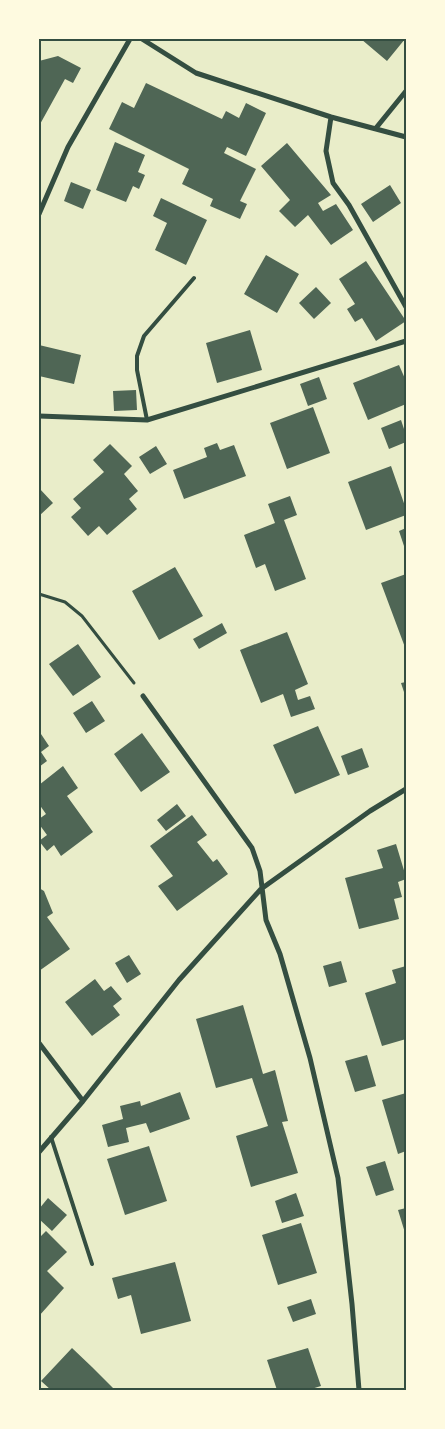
<svg xmlns="http://www.w3.org/2000/svg" width="445" height="1429" font-family="Karla,sans-serif">
<rect width="100%" height="100%" fill="#e9edc9"/>
<path fill="#4f6655" d="M361,39h44l-18,22z
M58,56l23,12 -8,15 -8,-4 -26,47v-65z
M146,83l76,36 4,-8 13,7 7,-15 20,10 -20,43 -19,-9 -3,6 32,16 -16,32 7,3 -7,15 -30,-13 3,-7 -31,-15 7,-15 -80,-40 13,-27 12,6z
M115,142l30,13 -7,17 7,3 -6,14 -6,-3 -7,16 -30,-12z
M287,143l44,52 -13,8 5,8 13,-7 17,26 -22,15 -23,-30 -13,12 -16,-16 11,-11 -29,-34z
M71,182l20,8 -8,19 -19,-8z
M390,185l11,18 -28,19 -12,-18z
M161,198l46,22 -21,45 -31,-15 12,-27 -14,-7z
M266,255l33,19 -22,39 -33,-19z
M366,261l40,60 -30,20 -14,-23 -7,4 -8,-13 8,-5 -16,-25z
M316,287l15,16 -17,16 -15,-16z
M250,330l12,40 -45,13 -11,-40z
M39,345l42,10 -7,29 -35,-8z
M399,365l7,16v23l-38,16 -15,-37z
M319,377l8,22 -19,7 -8,-22z
M136,390l1,20 -23,1 -1,-20z
M313,407l17,46 -43,16 -17,-46z
M401,420l5,15v7l-17,7 -8,-21z
M217,443l3,7 14,-5 12,31 -62,23 -11,-29 34,-13 -3,-9z
M110,444l22,22 -8,8 14,17 -9,8 8,10 -30,26 -8,-9 -11,10 -17,-19 10,-9 -8,-9 31,-27 -11,-12z
M156,446l11,18 -17,10 -11,-17z
M391,466l15,43v6l-40,15 -18,-48z
M39,488l14,15 -14,13z
M290,496l7,19 -13,5 22,59 -31,12 -10,-27 -9,4 -12,-33 31,-12 -7,-19z
M406,528v24l-7,-21z
M175,567l28,49 -44,24 -27,-49z
M406,574v76l-25,-67z
M222,623l5,10 -28,16 -6,-10z
M287,632l21,52 -13,6 3,10 12,-4 5,13 -24,8 -8,-23 -22,9 -21,-53z
M78,644l23,33 -28,19 -24,-32z
M406,682v16l-5,-15z
M92,701l13,20 -19,12 -13,-20z
M318,726l22,49 -45,19 -22,-49z
M39,731l10,15 -8,6 6,9 -8,6z
M142,733l28,39 -29,20 -27,-38z
M362,748l7,19 -21,8 -7,-19z
M63,766l15,22 -11,8 26,36 -32,24 -7,-11 -7,6 -8,-10 8,-6 -8,-11v-5l7,-5 -7,-10 1,-8 -1,-11z
M177,804l9,12 -20,15 -9,-11z
M192,815l15,20 -10,7 16,20 4,-3 11,15 -51,37 -19,-25 15,-10 -23,-30z
M396,844l10,33v2l-8,3 4,15 -8,2 5,20 -40,10 -14,-51 38,-10 -6,-18z
M39,888l5,3 9,22 -6,4 23,32 -31,22z
M129,955l12,19 -14,9 -12,-20z
M341,961l6,21 -18,5 -6,-21z
M406,966v73l-24,7 -17,-53 31,-10 -4,-13z
M95,979l9,12 7,-5 11,13 -9,7 7,9 -28,21 -27,-34z
M243,1005l20,69 12,-4 13,51 -6,1 16,51 -47,14 -15,-51 32,-10 -16,-48 -36,10 -20,-69z
M367,1055l9,31 -21,6 -10,-31z
M180,1092l10,27 -40,14 -4,-10 -20,5 3,14 -21,5 -6,-22 21,-6 -3,-13 20,-5 1,5z
M406,1093v58l-8,3 -16,-54z
M149,1146l18,55 -42,14 -18,-56z
M385,1161l9,29 -18,6 -10,-29z
M296,1193l8,23 -22,7 -7,-22z
M48,1198l19,17 -15,16 -13,-12v-10z
M406,1208v28l-8,-26z
M301,1223l16,50 -39,12 -16,-50z
M46,1231l21,21 -20,19 17,17 -25,28v-78z
M175,1262l16,59 -50,13 -10,-39 -13,4 -6,-21z
M311,1299l5,15 -23,8 -6,-15z
M72,1348l20,19 23,23h-64l-10,-9z
M308,1348l13,38 -13,4h-31l-10,-30z"/>
<g fill="none" stroke-linecap="round" stroke-linejoin="round">
<path stroke="#344e41" stroke-width="3" d="M39,594l26,8 17,14 52,67"/>
<path stroke="#344e41" stroke-width="4" d="M147,420l-10,-50v-14l7,-20 50,-58
M51,1137l41,127"/>
<path stroke="#344e41" stroke-width="5" d="M142,39l54,34 135,44 75,20
M331,117l-5,34 7,32 16,22 57,102
M376,128l30,-37
M39,214l29,-67 62,-108
M39,416l108,4 259,-79
M143,696l109,152 8,23 6,49 14,34 30,104 28,120 14,126 7,86
M39,1043l44,58
M39,1152l44,-51 96,-121 82,-91 109,-78 36,-22"/>
</g>
<rect width="445" height="1429" fill="none" stroke="#fefae0" stroke-width="80"/>
<rect x="40" y="40" width="365" height="1349" fill="none" stroke="#344e41" stroke-width="2"/>
</svg>
